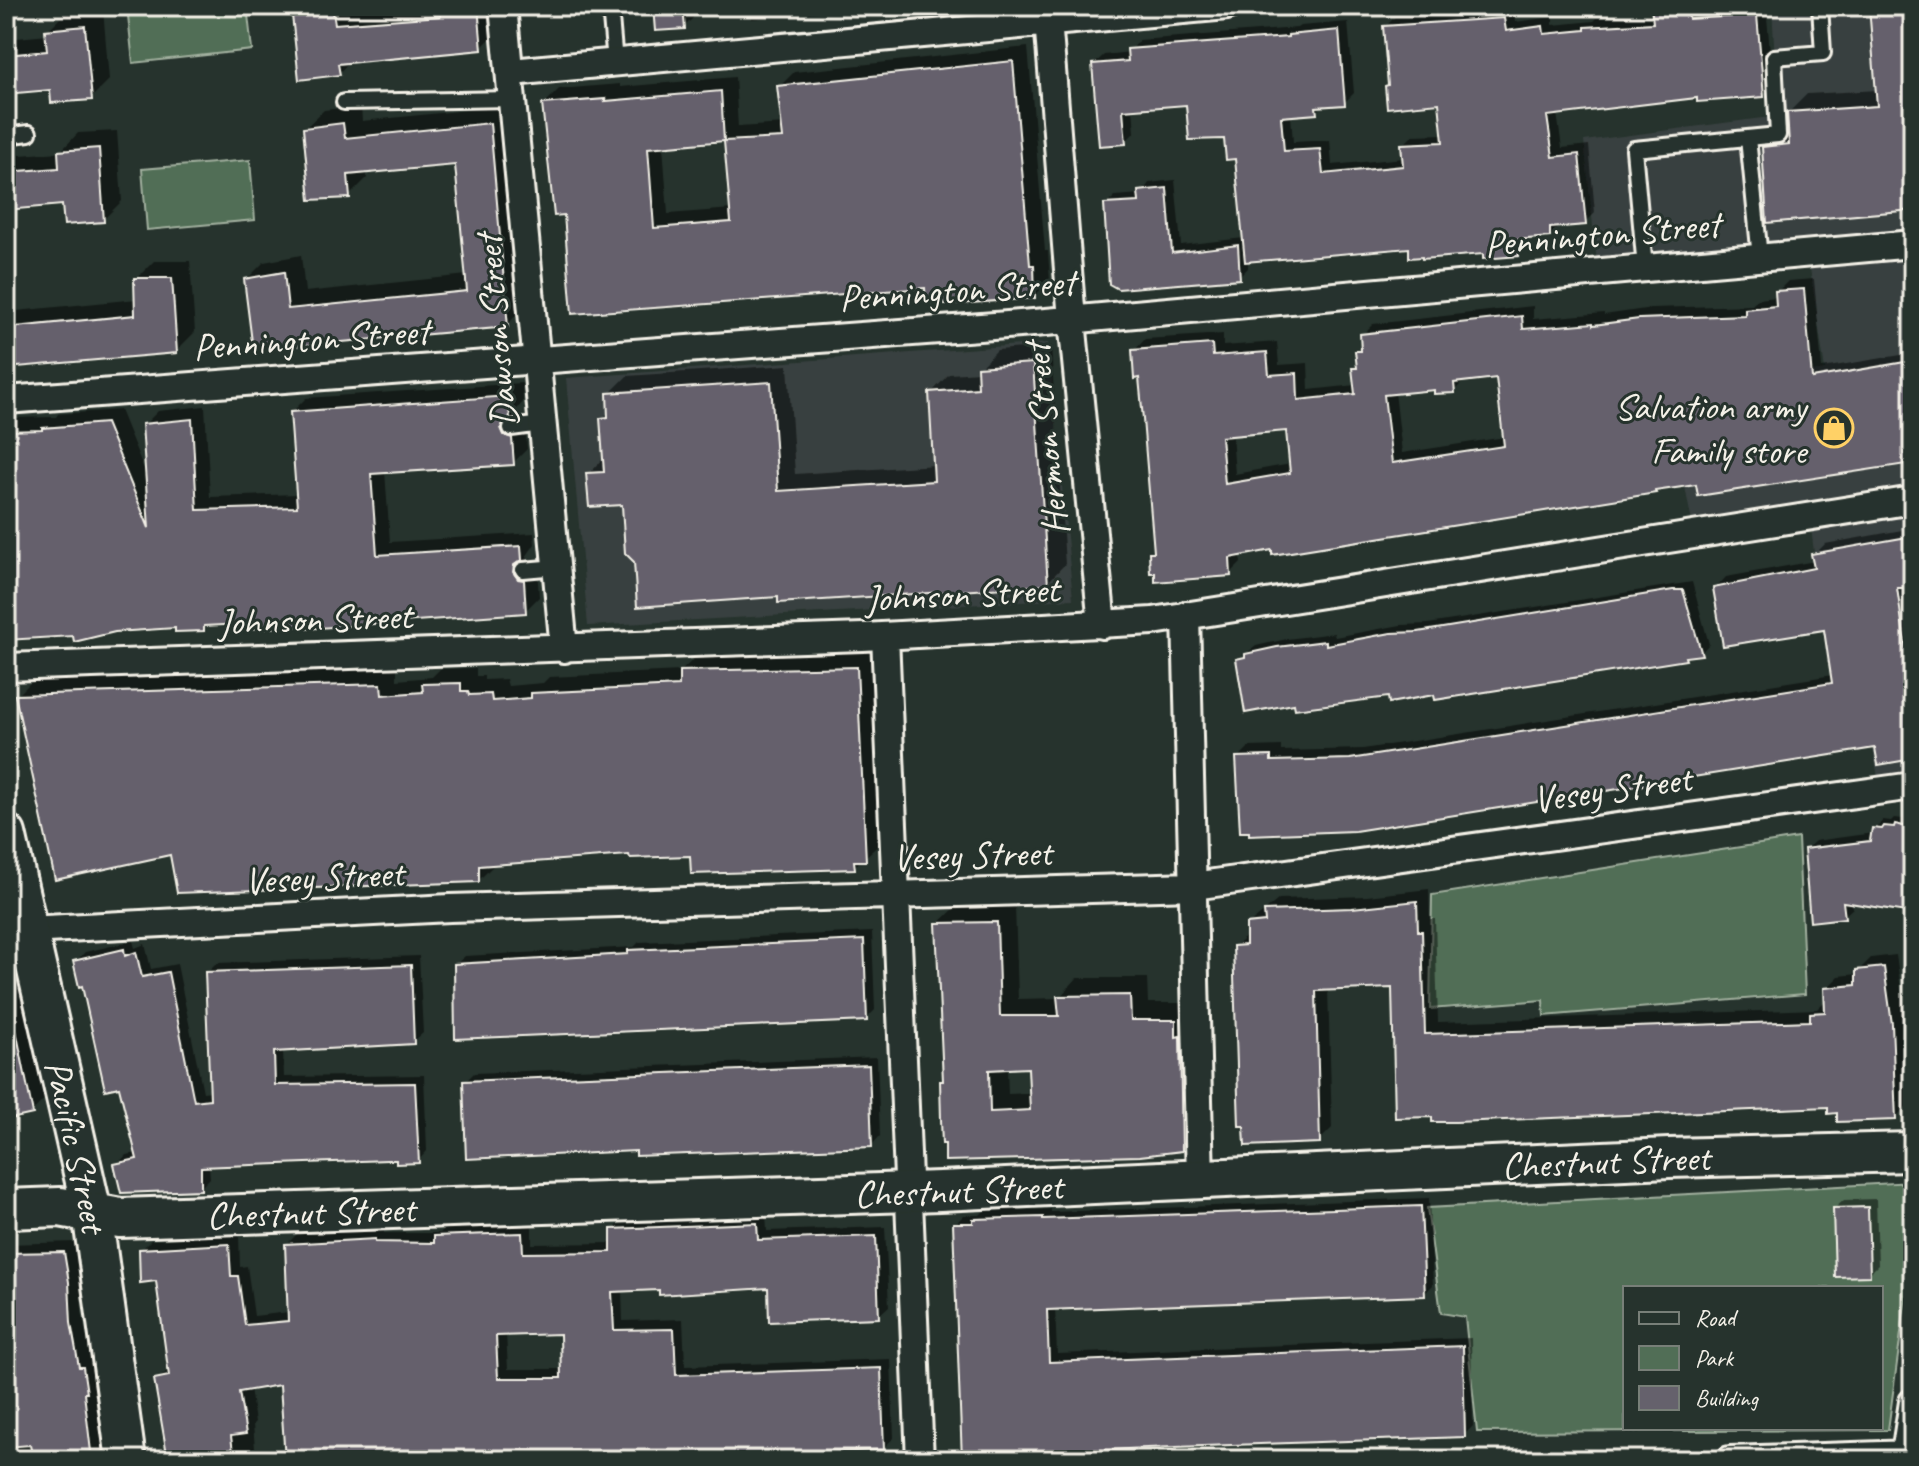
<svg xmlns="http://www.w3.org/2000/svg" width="1919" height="1466" font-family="Caveat,sans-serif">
<rect width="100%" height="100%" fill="#26332d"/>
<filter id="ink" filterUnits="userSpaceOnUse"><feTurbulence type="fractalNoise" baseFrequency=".0125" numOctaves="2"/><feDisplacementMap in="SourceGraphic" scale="16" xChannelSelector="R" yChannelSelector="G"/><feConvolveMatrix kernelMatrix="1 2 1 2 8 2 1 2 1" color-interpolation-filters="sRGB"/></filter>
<g filter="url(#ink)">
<path fill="#394140" d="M1772,6h141v787l-32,3 -23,-138 -31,4 -19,-160 -116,21 -25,-129 158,-24 -18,-122 -210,15 -13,-122 194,-25z
M1048,343l25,256 -485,27 -22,-248z"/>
<path fill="#516e56" stroke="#a2b09f" stroke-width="2" fill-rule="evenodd" d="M127,6h120l5,44 -119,13z
M250,160l5,60 -108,10 -5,-61z
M1798,838l7,156 -261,22 -1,-16 -113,9 2,-114z
M1913,1182v61l-25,187 -411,2 -12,-115 -24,-4 -14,-105zM1625,1288h256v140h-256z"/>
<path fill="#0007" fill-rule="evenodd" d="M294,6h203l3,23 -19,19 -130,12 -12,13z
M655,6h37l1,12 -9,9z
M751,6h108l-107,13z
M864,6h27l-27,3z
M1653,6h44l1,4 68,-4 7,79 -10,10 -64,1 -142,17 5,35 27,-3 6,68 -10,10 -25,2 -10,11 -23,1 1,7 -10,10 -107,-8 -163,14v8l-9,9 -121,10 -12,-82 9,-9 26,-2 8,-11 26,-3 6,65 63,-7 -7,-81 -12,-20 -38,-34 -54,4 2,25 -10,10 -31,-78 10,-9 26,-3 9,-12 158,-12 3,-2 48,-4 6,71 -10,10 -20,1 -8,8 -25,3 2,27 37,-2 2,25 72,-7 -1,-13 10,-10 31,-1 -3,-34 -51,-16 -5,-57 10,-10 119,-8 1,13 38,-5v8l41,-4 3,-3 57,-4z
M1871,6h42v207v-5l-149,-61 18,-18 8,-1 -1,-16 18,-18 71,-4z
M103,9l6,71 -18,18 -39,-10 -46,4v-53l42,-4v-5l18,-18z
M1028,47l17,204h3l2,30 -16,15 -107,-10 -361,-73 -22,-109 15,-15 61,-5v3l115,-10 3,50 46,-3 -5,-37 15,-15zM726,139l6,70 -64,5 -5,-69z
M361,106l1,15 146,-15 17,200 -18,19 -252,23 -9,-68 18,-18 37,-7 4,37 162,-17 -11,-112 -89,9v6l-18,18 -44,-68 19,-18z
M117,131l5,70 -19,19 -39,-17 -58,5v-52l54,-4 18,-19z
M154,261h36l5,71 -19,19 -170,15v-54l131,-13 -1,-20z
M1814,279l8,89 91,-15v108l-255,27 -3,3 -381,56 -34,7 1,9 -11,11 -79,-21 4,-4 -14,-173 -7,-25 11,-12 78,-5v12l54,-4 2,23 29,-2 1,27 47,-5 -2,-16 4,-4 -1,-13 6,-6 -1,-11 11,-11 160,-18v13l71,-6v2l48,-7 100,-3 6,-6 19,-2v-5l11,-11zM1498,376l7,61 -103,16 -7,-61 41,-4 18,3 12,-12zM1288,429l3,35 -56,10 -3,-40z
M1051,346l14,218 -18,19 -268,12 -143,-34 -12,-58 -35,-29 16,-17 -3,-38 8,-8 -1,-17 18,-18 161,-11 7,109 141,-9 -5,-72 18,-19 30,-2v-4l18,-18z
M522,383l1,19 -9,11 3,8 8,3 2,25 -14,14 -128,8 5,71 144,-9 1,11 -9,13 6,8 5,1 2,31 -14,14 -218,13 -63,-2 -36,2 -5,5 -26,-3 -171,12v-220l50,-1 2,-3 62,-4 26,64 -2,-49 14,-14 47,-5 5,91 88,-3 -6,-82 14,-14z
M1913,528v55l-4,4 4,29v141l-37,-11 -521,83 -117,-71 11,-11 32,-1v5l82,-2 470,-74 -8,-48 -109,-39 10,-11 89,-16 -1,-6 11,-11z
M1692,582l17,62 -8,9 -265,40 -140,9 -58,-42 18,-14 31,-7 47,-6 1,4 66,-12 27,-1z
M872,651l9,192 -27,24 -162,-13 -61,-1 -135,10 -17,17 -307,-28 -155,-156 16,-16 364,-12v12l35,-3 8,-8 36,-1v8h8v4l22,-1 2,7 35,-3 6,-6 132,-6 16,-15z
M1905,816l8,2v93l-61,-9 1,6 -9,8 -38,-67 9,-8 58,-8 10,-13 8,1 3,-3 9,1z
M1429,889l1,30h5l3,103 379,-13 8,-8 1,-12 13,-13 19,-2v-3l13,-13 25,-3 8,55 4,95 -13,13 -56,-7 -9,-6 -374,15 -62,-134 -66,2 4,140 -13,13 -84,-194 13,-13v-9l31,-26 88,-3z
M6,902l43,192 -17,18 -24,5 6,30 -8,8z
M1015,905l3,94 41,-1 18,-20h70l1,25h45l6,128 -18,18 -234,9 -9,-234 19,-18zM1030,1066l1,27 -23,1 -1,-27z
M872,932l3,78 -9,9 -410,-55 9,-8 169,-9 5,-5z
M133,941l2,7 10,-4 6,25 26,-5 26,128 8,-1 -3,-119 9,-9 202,-7 4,77 -10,9 -130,7 1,28 140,-2 3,76 -9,10 -20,-3 -189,6 1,14 -10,10 -83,-23 9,-10 12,-2 -18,-68 -45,-123 10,-10z
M877,1057l3,79 -8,9 -234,4 -173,-67 9,-9z
M1429,1198l4,87 -9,9 -369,13 2,47 414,-16 2,88 -9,9 -407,16 -5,5 -97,-232 9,-9h16l4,-4 67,-2v3z
M1876,1199l2,66 -9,9 -34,-66 9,-8z
M766,1214l1,17 118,-4 4,79 -11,10 -108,-30 -148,3 1,32 60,-2 2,47 206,-7 3,79 -11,10 -325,12h-271l-6,-77 -31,5 5,34 -2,2 3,36h-87l-13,-80 14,-11 -12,-90 -17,-29 10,-10 88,-5 1,32 7,-1 7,50 35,-4 -2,-68 10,-10 87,-5v4h56l6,-6 86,-4v21l81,-1v-13l10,-10zM562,1332l1,37h-55l-2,-36z
M75,1242l5,28 2,41 8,46h4l3,23 -3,3 9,71 5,-1 1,7h-103v-112l10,-2 -10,-52v-50z"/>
<path fill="#65616c" stroke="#f4f1e8" stroke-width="2" fill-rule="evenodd" d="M291,6h41l3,18 105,-8 -1,-10h39l4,44 -144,14 2,11 -41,5z
M653,6h30l2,23 -30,2z
M1651,6h36l2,13 68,-4 7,82 -67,5v-4l-150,18 6,41 26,-3 7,71 -36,3v9l-33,3 2,16 -36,3v-5l-61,5v-2l-13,1v-10l-164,14 -10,-103 -9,1 -2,-21 -35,1 -3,-35 -63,5 3,34 -27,2 -7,-82 36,-3 -1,-12 161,-12v-2l51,-5 6,75 -29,2 1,7 -36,3 3,34 36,-2 3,25 80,-8 -2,-22 42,-2 -4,-39 -52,5 -2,-22 3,-1 -5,-59 121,-8 2,13 37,-5 1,8 41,-4v-3l68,-4z
M1869,6h44v204l-146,13 -5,-76 27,-3 -2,-32 90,-6z
M85,26l7,74 -41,3 -1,-13 -44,4v-39l41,-4 -2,-21z
M1013,61l17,204h4l1,33 -90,7 -1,-3 -18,1 -1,-15 -353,26 -8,-99 -10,1 -12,-112 64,-5 -1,2 116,-10 3,50 59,-3 -6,-52zM724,141l7,81 -77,6 -6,-80z
M343,123l2,15 145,-15 18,204 -255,23 -9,-71 40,-7 4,37 179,-18 -12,-126 -107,10 2,23 -40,2 -7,-72z
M99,148l5,74 -40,3 -2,-20 -56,5v-38l53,-4 -1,-17z
M1167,188l5,65 66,-8 2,34 -122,10 -9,-5 -5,-80 35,-2 -1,-11z
M134,278h38l5,75 -171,15v-40l129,-13z
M1804,289l8,89 93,-16 8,52v49l-215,33 -2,-11 -41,6 1,2 -384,62v-5l-42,8 1,18 -76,6v-9h-5l-1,-21h5l-11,-133 -4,-41 -5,1 -2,-29 80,-6 1,12 54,-4 2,23 28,-2 1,27 57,-6 -3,-26h5l-2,-17h6l-1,-17 162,-18 1,13 70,-6v2l46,-6 106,-4v-6l31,-3 -1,-15zM1496,378l8,68 -112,17 -8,-68 50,-5v4l21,-1 -1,-10zM1286,431l4,42 -65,11 -4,-47z
M1033,363l15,222 -270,18v-6l-141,10 -3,-45 -9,-9 -3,-48 -33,2 -3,-34 18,-1 -4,-54 8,-1 -1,-24 164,-11 7,109 156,-10 -5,-89 49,-4 -1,-21z
M508,396l2,22 -6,3 -3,7 3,7 8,3 2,27 -143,9 6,81 144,-9 1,14 -8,5 -1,7 5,7 6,1 2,33 -221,16v-3l-62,3v-5l-39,2v5l-29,1v-4l-60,4 -41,10 -1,-6 -67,4v-209l36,-1v-2l64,-5 43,105 -7,-104 50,-5 5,91 100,-3 -7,-95z
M1913,536v27l-4,1 2,24h-14l16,111v60l-35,6 -3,-17 -520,83 -106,4v-3h-9l-4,-75 35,-1v5l79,-2 482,-76 -8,-53 -101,16 -10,-58 101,-20 -3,-14z
M1673,590h10l19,65 -17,2 1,3 -251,40 -1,-5 -45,8 -1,-6 -93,12 -1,-5 -49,9 -9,-54 9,-2v-3l32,-7 49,-6v4l65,-12 27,-1z
M857,667l9,194h-12l1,8 -164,5 -1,-18 -60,2 -1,-3 -150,11v16l-302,11 -7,-38 -115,25 -40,-185 366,-11 1,11 41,-3 -1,-8 39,-1v8h7l1,4 22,-1 1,7 39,-3v-5l148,-7v-15z
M1895,824l18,4v85l-70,-11 2,16 -35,4 -6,-73 66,-8 2,-13 10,1 2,-3 10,1z
M1417,901l1,30h4l3,103 385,-13v-8l15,-1 -1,-24 32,-3v-15l28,-3 8,57 4,96 -59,2v-9l-9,1v-7l-372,15h-24v-5l-37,1 -3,-130 -76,3 4,152 -75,3 -1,-20h-5l-6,-180 13,-1v-21l19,-2 -1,-11 88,-3z
M997,922l3,94h59l-2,-20 73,-1 1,25h45v17l4,-1 2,115 -42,5 -195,5v-17h-3l-1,-24 -1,-39h3l-7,-158zM1028,1068l2,42 -40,2 -1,-42z
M864,940l3,81 -412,18 -1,-75 174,-10v-4z
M124,949l1,7 11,-4 6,25 26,-5 26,129 16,-2 -5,-127 206,-7 3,79 -140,8 1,33 140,-2 4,80 -23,1v-4h-8l-187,7v23l-80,3 -7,-29 23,-5 -18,-72 -14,3 -23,-104 -3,1 -6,-26z
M16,1030l17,84 -27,6v-89z
M869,1065l3,82 -236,9v-5l-170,8 -3,-78z
M1421,1206l4,90 -378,14 2,52 414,-16 2,91 -318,11 -95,5 1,5 -91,2 -9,-237h20v-4l70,-2v2z
M1868,1207l2,69 -35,1 -2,-69z
M757,1223l1,17 118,-4 3,82 -110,4 -1,-34 -109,7v-5l-47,2 2,38 60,-1 2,46 205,-7 3,82 -287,10h-312l-5,-75 -41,7 7,42 -15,2 3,24h-66l-14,-81 15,-3 -13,-95 -16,2 -1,-34 90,-5 2,32h7l7,49 43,-4 -3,-77 90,-5v3l59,1v-7l88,-3 1,20 88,-1v-23zM560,1334l1,44h-63l-2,-42z
M64,1252l5,30 2,41 8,44h4l4,26h-3l8,67h-59l-3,-15 -24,2v-21l4,-1 -4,-29v-40l9,-1 -9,-52v-50z"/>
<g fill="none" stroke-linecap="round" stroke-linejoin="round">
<g stroke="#f4f1e8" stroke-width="20">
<path id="lane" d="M610,6l5,57
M344,102l168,-3
M6,136l23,-3
M1748,138l12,120
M1645,268l-11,-119 144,-14 -4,-78 49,-4 -3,-47
M511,428l31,-4
M523,570l34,-3"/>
</g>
<g stroke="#f4f1e8" stroke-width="32">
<path id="street" d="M503,6l61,643
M1047,7l25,313 30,305
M511,72l716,-66
M6,400l1040,-78 867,-78
M1186,615l14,565
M885,636l35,824
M6,667l857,-30 290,-16 760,-121
M27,930l423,-22 743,-22 720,-100
M1730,1460l183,-6
M1904,1460l9,-58"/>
</g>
<g stroke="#f4f1e8" stroke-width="44">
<g id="secondary">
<path id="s1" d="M6,834l86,378 34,248"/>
<path id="s2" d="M6,1209l54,-2 60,11 820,-27 729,-33 244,-6"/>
</g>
</g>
<use href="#lane" stroke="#26332d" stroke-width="14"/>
<use href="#street" stroke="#26332d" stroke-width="26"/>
<use href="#secondary" stroke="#26332d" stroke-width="38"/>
</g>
</g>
<defs>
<g id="shop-ring" transform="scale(2)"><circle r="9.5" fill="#26332d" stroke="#ffd166" stroke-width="1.5"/><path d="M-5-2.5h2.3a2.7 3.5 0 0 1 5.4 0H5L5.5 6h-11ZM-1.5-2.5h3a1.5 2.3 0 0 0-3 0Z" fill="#ffd166"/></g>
</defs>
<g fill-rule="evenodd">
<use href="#shop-ring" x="1834" y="428"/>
</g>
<g text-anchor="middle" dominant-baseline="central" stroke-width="6" stroke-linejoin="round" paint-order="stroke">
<g font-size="38" fill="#f4f1e8" stroke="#26332d">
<text transform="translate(1602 234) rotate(-5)">Pennington Street</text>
<text transform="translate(957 290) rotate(-4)">Pennington Street</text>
<text transform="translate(496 331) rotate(-95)">Dawson Street</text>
<text transform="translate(311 339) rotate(-4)">Pennington Street</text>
<text transform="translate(1046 439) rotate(-96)">Hermon Street</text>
<text transform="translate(962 594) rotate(-3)">Johnson Street</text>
<text transform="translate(315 619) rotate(-2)">Johnson Street</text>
<text transform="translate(1612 789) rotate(-8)">Vesey Street</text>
<text transform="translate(972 855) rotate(-2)">Vesey Street</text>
<text transform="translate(324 877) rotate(-3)">Vesey Street</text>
<text stroke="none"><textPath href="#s1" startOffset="320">Pacific Street</textPath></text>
<text stroke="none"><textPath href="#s2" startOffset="1602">Chestnut Street</textPath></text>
<text stroke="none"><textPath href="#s2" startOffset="954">Chestnut Street</textPath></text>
<text stroke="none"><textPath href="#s2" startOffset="306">Chestnut Street</textPath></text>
</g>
<g font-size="38" fill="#f4f1e8" stroke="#26332d" text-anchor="end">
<text x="1806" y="406">Salvation army<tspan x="1806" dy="44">Family store</tspan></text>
</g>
</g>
<rect width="1919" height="1466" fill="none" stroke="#26332d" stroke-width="32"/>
<rect x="16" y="16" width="1887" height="1434" fill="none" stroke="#f4f1e8" stroke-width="3" filter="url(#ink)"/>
<rect x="1623" y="1286" width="260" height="144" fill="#26332d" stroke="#787f78" stroke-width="2"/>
<rect x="1639" y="1312" width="40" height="12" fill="#26332d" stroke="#787f78" stroke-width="2"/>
<text x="1695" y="1326" font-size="24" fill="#f4f1e8">Road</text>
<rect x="1639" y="1346" width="40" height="24" fill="#516e56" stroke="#787f78" stroke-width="2"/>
<text x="1695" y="1366" font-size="24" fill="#f4f1e8">Park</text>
<rect x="1639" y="1386" width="40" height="24" fill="#65616c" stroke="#787f78" stroke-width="2"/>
<text x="1695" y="1406" font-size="24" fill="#f4f1e8">Building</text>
</svg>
